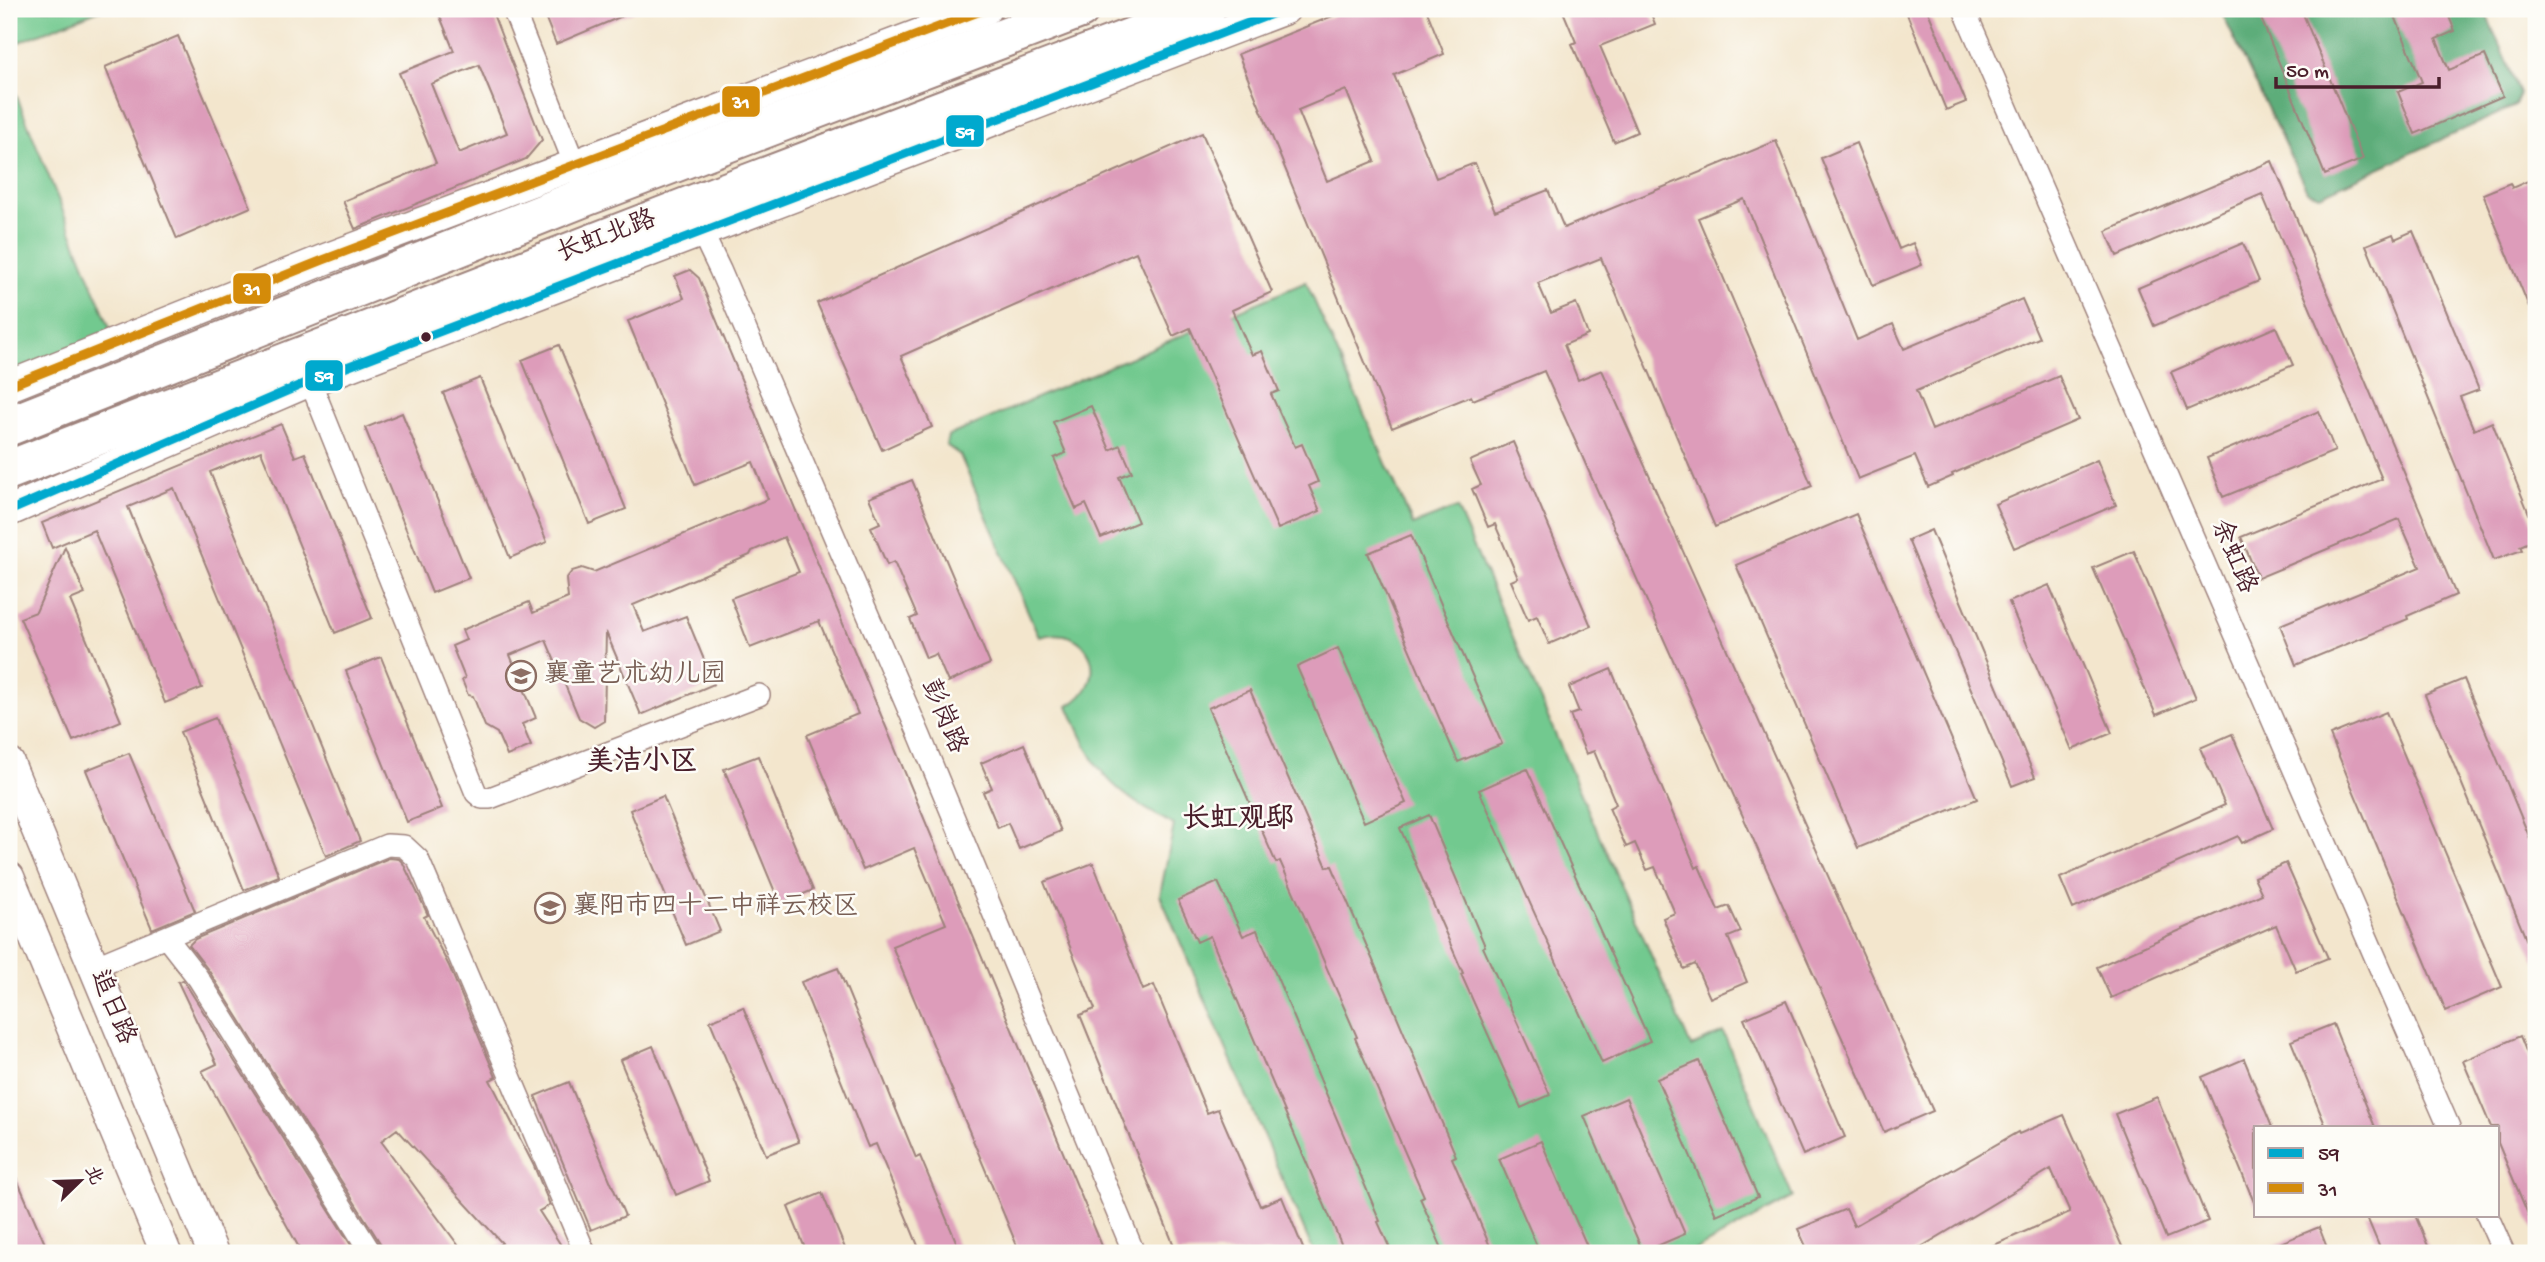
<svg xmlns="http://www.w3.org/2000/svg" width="2545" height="1262" font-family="'Gochi Hand','LXGW WenKai TC',sans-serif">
<rect width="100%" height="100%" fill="#fdfcf7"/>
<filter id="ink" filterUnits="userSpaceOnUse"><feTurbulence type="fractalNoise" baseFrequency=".0143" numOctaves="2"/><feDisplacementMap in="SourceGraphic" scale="14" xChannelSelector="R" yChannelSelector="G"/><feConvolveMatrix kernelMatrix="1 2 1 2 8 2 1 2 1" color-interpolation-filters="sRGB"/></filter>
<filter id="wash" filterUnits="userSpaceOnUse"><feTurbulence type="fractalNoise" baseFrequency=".00686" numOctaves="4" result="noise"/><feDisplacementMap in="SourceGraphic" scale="28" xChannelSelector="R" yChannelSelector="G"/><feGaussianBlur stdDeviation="1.57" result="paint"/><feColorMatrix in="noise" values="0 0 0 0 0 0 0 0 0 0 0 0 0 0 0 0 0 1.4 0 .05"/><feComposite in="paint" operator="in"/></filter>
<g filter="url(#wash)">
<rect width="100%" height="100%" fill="#f3e6cd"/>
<path fill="#72c98f" stroke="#5e745d" stroke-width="2" d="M9,9h93l-93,37z
M9,77l107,266 -107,43z
M1306,282l107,243 44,-17 234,539 32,-15 70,165 -103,56h-376l-154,-358 14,-70c-29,-16 -58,-32 -77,-60 -12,-18 -20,-40 -29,-59 46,-26 22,-85 -29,-69l-79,-182 -14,-10 2,-9z"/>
<path fill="#5dad7a" stroke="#546652" stroke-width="2" d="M2220,9h264l36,84 -5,13 -195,89 -13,-4z"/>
<g id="blocks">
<path fill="#dd9cba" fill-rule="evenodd" d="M437,9h54l51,131 -16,19 -171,70 -12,-28 93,-38 -37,-90 55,-22zM479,65l28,68 -48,20 -28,-69z
M542,9h97l-83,35z
M1350,9h76l18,45 -50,21 42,103 39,-15 20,48 53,-21 16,38 212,-87 81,199 36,-16 11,25 118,-50 17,39 -123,53 16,39 127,-54 19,44 -126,54 1,2 -25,11 -13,-31 -57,23 -114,-280 -46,19 114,268 -97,41 -114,-269 -63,25 13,30 25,-10 12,32 -24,10 14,35 24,-10 331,741 -49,21 -340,-761 -71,29 -2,-4 -79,32 -154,-374zM1346,90l29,71 -48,20 -29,-71z
M1562,9h87l6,15 -55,22 37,86 -23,10 -42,-98 4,-2z
M1905,9h22l39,93 -20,8z
M2257,9h44l62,150 -38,16z
M2392,9h54l9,22 -19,8 13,31 36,-15 18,41 -88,38 -17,-42 24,-10z
M178,36l73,171 -74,32 -72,-172z
M1202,133l70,159 -40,18 20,45 10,-4 17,40 -8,3 24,53 7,-3 16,38 -9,4 11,25 -42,18 -88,-201 -17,8 -37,-84 -235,104 31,71 -50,23 -65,-147z
M1856,143l43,106 14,-6 9,22 -49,20 -52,-127z
M2272,161l184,434 -49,21 1,3 -112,46 -16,-40 140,-58 -21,-48 -141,59 -17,-41 141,-58 -120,-285 -145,62 -11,-25z
M2530,180l6,17v127l-53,-130 27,-11 2,5z
M2413,231l66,159 -19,7 14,33 18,-8 44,109v8l-16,7 2,4 -28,10 -128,-315 27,-11 2,5z
M2243,243l16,38 -105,45 -16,-38z
M690,270l9,8 406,975h-85l-128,-307 54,-22 -32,-76 -51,22 -56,-135 51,-21 -39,-93 -69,27 -19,-50 68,-26 -15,-35 -32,14 -2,4 -117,50 11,27 42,-16 28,68 -73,31 -35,-83 -2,89 -10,6 -15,-9 -33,-78 -36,15 26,63 -14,6 9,22 -24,10 -10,-23 -12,-7 -12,-30 -5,-1 -6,-15 3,-2 -13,-32 14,-6 -4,-10 67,-28 4,11 35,-15 -2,-19 6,-8 10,-3 12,4 174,-73 -15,-37 -58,23 -67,-164 56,-23 -9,-22z
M2276,327l17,38 -106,45 -16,-38z
M559,345l67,164 -37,15 -67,-164z
M480,378l67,164 -37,16 -67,-165z
M1091,406l19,44 10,-5 12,27 -13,5 19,45 -37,16 -15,-34 -10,5 -22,-51 12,-5 -13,-31z
M2319,411l16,40 -112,46 -16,-39z
M402,413l67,165 -37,15 -67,-165z
M281,424l14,33 10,-4 67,165 -37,15 -74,-182 -51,21 150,369 -34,15 -152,-368 -46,19 74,181 -37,15 -71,-173 -42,18 -10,-25z
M1513,442l78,184 -42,18 -12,-28 -9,4 -17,-39 7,-3 -23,-54 -7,3 -16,-38 9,-4 -11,-24z
M2097,460l19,45 -102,43 -19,-44z
M912,480l78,184 -42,18 -12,-28 -10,4 -16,-39 7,-3 -23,-54 -7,3 -16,-38 9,-4 -11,-25z
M1856,514l121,285 -119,49 -122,-283z
M1931,530l104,247 -23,9 -104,-246z
M1411,535l91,209 -44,18 -90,-209z
M65,547l20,47 -15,6 51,121 -48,20 -53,-123 16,-6z
M2134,551l62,147 -40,17 -63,-147z
M2049,585l63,148 -40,17 -63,-148z
M1338,648l68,155 -42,19 -67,-155z
M381,657l61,151 -35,14 -61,-151z
M1611,669l85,199 3,-2 19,44 11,-4 12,26 -13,5 19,45 -37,16 -15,-34 -11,5 -21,-51 12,-5 -20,-46 -8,3 -12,-27 -9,4 -17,-39 7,-4 -22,-53 -8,3 -16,-39 9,-3 -10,-25z
M2464,679l72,174v110l-111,-268z
M1250,690l77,177 5,-1 59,136 65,154 -4,2 41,95h-49l-24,-55 4,-2 -69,-158 2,-1 -77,-176 -4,2 -68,-155z
M2386,712l116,275 -56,24 -116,-276z
M215,718l64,158 -35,14 -64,-158z
M2232,734l41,95 -31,14 -4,-7 -165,73 -13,-31 165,-73 -25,-57z
M1024,744l37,87 -42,18 -11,-26 -10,5 -15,-36 9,-4 -11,-25z
M129,753l66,158 -43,18 -66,-159z
M758,756l55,134 -33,14 -56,-135z
M1527,769l123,272 -48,22 -123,-273z
M663,796l57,135 -34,14 -56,-135z
M1429,815l56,131 -2,1 67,148 -29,13 -60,-134 2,-1 -63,-145z
M389,858l10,1 4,4 16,33 9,19 -4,2 25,49 47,111 -6,3 44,86 16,39 -11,6 27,42h-80l16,-10 -105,-114 -16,12 83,112h-80l-2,-7 -173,-275 -20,-26 6,-6z
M1093,863l50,127 11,-5 53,128 11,-4 42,97 22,-9 23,56h-128l-97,-238 15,-6 -51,-127z
M2286,863l42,95 -32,13 -20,-46 -165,73 -14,-31 165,-73 -8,-17z
M1218,882l25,54 14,-6 123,291 -2,1 14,31h-47l-135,-317 -13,6 -19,-42z
M838,968l78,190 4,-2 41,97h-40l-45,-109 -8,3 -67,-165z
M183,980l4,6 169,267h-54l-100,-182 15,-7 -39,-82z
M1786,1001l59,136 -42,18 -59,-136z
M743,1007l56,135 -33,13 -56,-134z
M2333,1024l42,103h-49l-35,-86z
M2520,1036l16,40v157l-38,-90v-16h-7l-28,-66z
M653,1046l56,135 -33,14 -56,-135z
M2244,1059l28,68h-16v80l-54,-130z
M1699,1061l59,136 -42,18 -59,-136z
M569,1082l56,134 -34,14 -56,-134z
M2157,1097l51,124 -42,17 -51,-124z
M1626,1098l59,136 -42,18 -59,-136z
M2064,1115l61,138h-149l94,-41 -19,-43 -140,84h-102l-11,-24 48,-20 8,17 164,-94 1,2z
M1541,1141l49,112h-50l-41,-94z
M9,1161l40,92h-40z
M822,1193l25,60h-40l-19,-46z
M2366,1215h49l16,38h-49z
M2319,1227l10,26h-73z"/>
</g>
</g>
<g filter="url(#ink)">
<use href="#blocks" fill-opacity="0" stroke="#9e827c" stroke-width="2"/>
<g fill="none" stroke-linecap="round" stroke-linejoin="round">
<g stroke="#9e827c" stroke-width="24">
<path id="street" d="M513,9l67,169
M1964,9l485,1118
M696,220l24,50 200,466 214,517
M310,381l166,412 6,5h8l269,-103
M166,937l32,41 173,275
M94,967l293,-122 17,1 14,13 167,394
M2487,1215l17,38"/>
</g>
<g stroke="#9e827c" stroke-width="33">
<path id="secondary" d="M9,386l314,-126 663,-251
M9,511l301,-130 975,-372
M9,763l204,490
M9,877l157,376"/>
</g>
<g stroke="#9e827c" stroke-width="42">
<path id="highway" d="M9,426l578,-230 493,-187
M9,470l680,-264 517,-197"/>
</g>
<use href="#street" stroke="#fff" stroke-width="21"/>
<use href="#secondary" stroke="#fff" stroke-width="30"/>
<use href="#highway" stroke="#fff" stroke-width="38"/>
<g stroke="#fdfcf7" stroke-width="14">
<path id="bus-1" d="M9,511l301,-130 975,-372"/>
</g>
<g stroke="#fdfcf7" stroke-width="14">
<path id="bus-2" d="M9,386l314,-126 663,-251"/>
</g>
<use href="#bus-1" stroke="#00a9ce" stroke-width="9"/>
<use href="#bus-2" stroke="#d48b09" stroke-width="9"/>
</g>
</g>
<defs>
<g id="school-ring" transform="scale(1.575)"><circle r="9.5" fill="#fdfcf7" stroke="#8d6e63" stroke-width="1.5"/><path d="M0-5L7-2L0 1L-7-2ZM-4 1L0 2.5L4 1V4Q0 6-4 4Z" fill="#8d6e63"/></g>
</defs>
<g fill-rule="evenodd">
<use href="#school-ring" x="521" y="676"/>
<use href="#school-ring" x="550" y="908"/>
</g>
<circle fill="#4a1f2b" stroke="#fdfcf7" stroke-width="2.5" cx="426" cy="337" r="6"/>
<g text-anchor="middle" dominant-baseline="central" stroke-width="5" stroke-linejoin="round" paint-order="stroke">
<g font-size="26" fill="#4a1f2b" stroke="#fdfcf7">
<text transform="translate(607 238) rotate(-21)">长虹北路</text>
<text transform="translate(2232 557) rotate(67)">余虹路</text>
<text transform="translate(942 717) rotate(67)">彭岗路</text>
<text transform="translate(111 1008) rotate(67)">追日路</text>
</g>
<g font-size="26" fill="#785e54" stroke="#fdfcf7" text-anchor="start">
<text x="544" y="676">襄童艺术幼儿园</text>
<text x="573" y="908">襄阳市四十二中祥云校区</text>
</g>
<g font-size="28" font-weight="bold" fill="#4a1f2b" stroke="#fdfcf7">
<text x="642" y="763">美洁小区</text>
<text x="1238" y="820">长虹观邸</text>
</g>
</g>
<g stroke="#fdfcf7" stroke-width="2.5">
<rect x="721" y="85" width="40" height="33" rx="7" fill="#d48b09"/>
<rect x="945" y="114" width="40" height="34" rx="7" fill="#00a9ce"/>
<rect x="232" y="272" width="40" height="33" rx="7" fill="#d48b09"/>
<rect x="304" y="359" width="40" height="33" rx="7" fill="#00a9ce"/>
</g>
<g font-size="19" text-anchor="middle" font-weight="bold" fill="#fff">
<text x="741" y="108">31</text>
<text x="965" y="138">59</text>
<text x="252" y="295">31</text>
<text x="324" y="382">59</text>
</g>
<rect width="2545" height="1262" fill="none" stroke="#fdfcf7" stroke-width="35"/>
<rect x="2254" y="1126" width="245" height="91" fill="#fdfcf7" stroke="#b5a4a5" stroke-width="2"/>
<rect x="2268" y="1148" width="35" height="10" fill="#00a9ce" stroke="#b5a4a5" stroke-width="2"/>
<text x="2318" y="1160" font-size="21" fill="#4a1f2b">59</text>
<rect x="2268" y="1183" width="35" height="10" fill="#d48b09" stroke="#b5a4a5" stroke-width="2"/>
<text x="2318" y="1196" font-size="21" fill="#4a1f2b">31</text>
<g transform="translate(80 1181) rotate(67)" stroke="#fdfcf7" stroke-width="5" paint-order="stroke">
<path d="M0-5L12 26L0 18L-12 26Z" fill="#4a1f2b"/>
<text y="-10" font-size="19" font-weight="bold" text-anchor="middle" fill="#4a1f2b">北</text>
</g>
<path d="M2276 77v10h163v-10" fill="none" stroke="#4a1f2b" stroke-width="3.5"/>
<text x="2286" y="77" font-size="21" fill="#4a1f2b" stroke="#fdfcf7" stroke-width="5" paint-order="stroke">50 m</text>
</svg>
